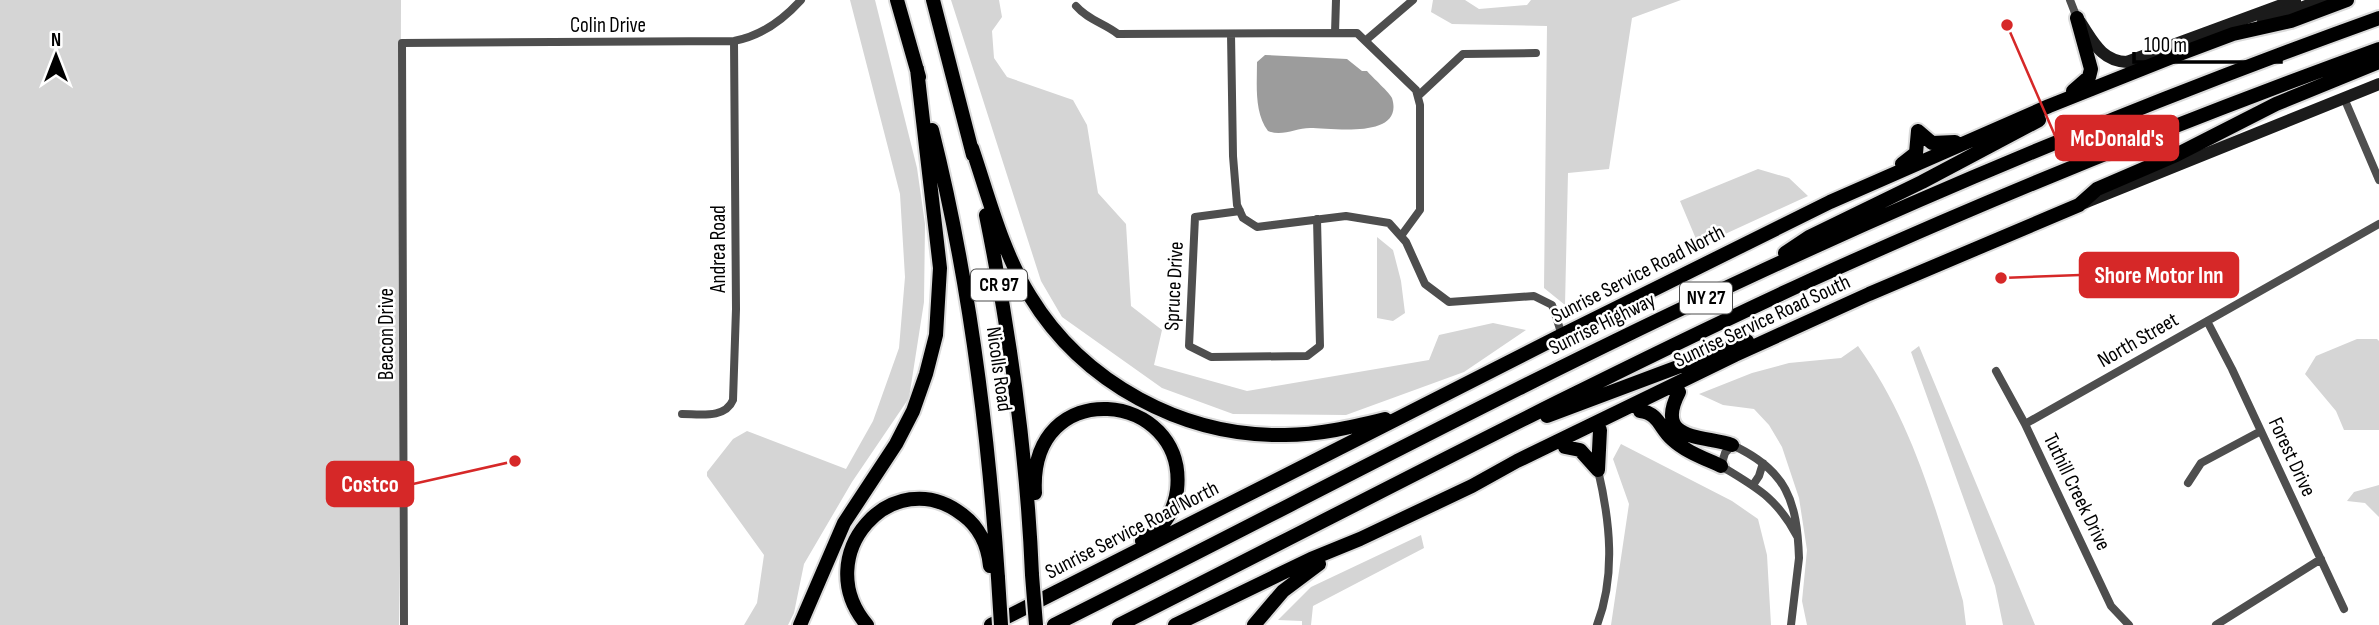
<svg xmlns="http://www.w3.org/2000/svg" width="2379" height="625" font-family="'Sofia Sans Condensed',sans-serif">
<rect width="100%" height="100%" fill="#fff"/>
<path fill="#d5d5d5" d="M0,0h401l-2,625h-399z
M850,0h25l42,168 8,56 -1,78 -15,96 -57,84 -48,82 -10,49 -6,12h-44l13,-22 7,-48 -57,-79v-4l26,-33 14,-8 99,38 27,-48 26,-73 6,-71 -5,-83z
M951,0h48l3,17 -10,14 2,27 13,19 66,23 14,25 11,68 28,31 5,82 31,24 -8,35 93,26 182,-31 10,-25 54,-12 33,7 -62,42 -118,43 -113,-1 -71,-26 -100,-71 -21,-36z
M1433,0h32l14,9 48,-4 4,-5h150l-49,18 -23,151 -41,4 -3,132 -21,-17 3,-262 -95,-2 -21,-12z
M1758,169l31,9 19,18 -109,50 -19,-45z
M1377,237l16,13 8,31 4,32 -12,8 -16,-3z
M2357,339h20l2,2v89h-35l-8,-19 -31,-37 11,-18z
M1858,346c55,76 79,166 105,255l3,24h-159l-5,-24 5,-51 -8,-52 -17,-51 -13,-22 -15,-16 -31,-4 -24,-11 53,-21 37,-10 52,-5z
M1919,346l116,279h-32l-8,-39 -84,-234z
M1621,444l111,57 26,18 9,36 4,70h-160l18,-121 -16,-45z
M2379,485v32l-14,-14 -18,-2 7,-9z
M1421,535l3,13 -111,58 -2,19h-9v-4l-24,-1 33,-33z"/>
<path fill="#9c9c9c" d="M1265,55l82,4 15,12h5c5,6 23,22 25,27 13,42 -61,30 -82,30 -14,0 -28,9 -42,3 -14,-19 -11,-46 -11,-69z"/>
<g fill="none" stroke-linecap="round" stroke-linejoin="round">
<g stroke="#dbdbdb" stroke-width="18">
<path id="highway" d="M897,0l22,77
M933,0l40,155
M2073,91l16,-14 2,-8 -14,-51
M932,130c37,147 56,297 66,448
M1918,131l14,12 23,-1
M972,148c17,50 30,103 58,148 53,87 153,141 255,139 34,0 67,-8 100,-16
M1902,164l14,-11 2,-22
M986,215c24,119 41,239 46,360
M1785,253l24,-16 113,-55 117,-62
M1679,392c-26,50 25,43 53,53
M1640,411c19,2 20,18 32,28 14,13 32,19 49,27
M1547,416l200,-75
M1565,447l15,3 18,20
M1598,470l2,-40
M1035,493c-7,-120 153,-103 142,-3 -3,22 -15,40 -35,51
M800,625l44,-102 52,-79 17,-33 13,-37 10,-39 4,-67 -23,-199
M867,625c-59,-69 26,-165 96,-110 16,12 25,31 27,51
M991,625l571,-290 268,-133 219,-96 128,-51 56,-21 58,-13 56,-21
M1054,625c232,-116 460,-239 695,-348 206,-96 416,-182 630,-259
M1119,625c230,-116 458,-237 692,-345 186,-85 376,-161 568,-231
M1175,625l136,-66 49,-20 112,-53 45,-25 218,-106 134,-61 210,-89 18,-16 79,-34 100,-51 103,-42
M1254,625l29,-34 36,-27"/>
</g>
<path stroke="#4e4e4e" stroke-width="8" d="M2070,0l7,18
M1076,6c12,14 28,17 42,28l239,-1 59,57 4,15v105l-19,26
M1335,33l1,-33
M1231,34l2,122 4,49 6,13 14,9 89,-11 43,7 17,19 19,42 24,18 85,-6 18,9 10,30
M1365,41l48,-41
M1418,96l45,-42 73,-1
M2344,98l35,82
M1240,211l-45,6 -6,129 22,11 96,-1 13,-10 -3,-127
M2207,321l25,48 112,240
M1996,371l29,53 86,182 18,19
M682,414c18,0 43,5 51,-14l3,-91 -2,-268
M2025,424l354,-200
M2188,483l13,-20 60,-32
M1753,485l6,-9 4,-13
M404,625l-2,-582 332,-2c27,-5 49,-21 67,-41
M1597,625c19,-50 13,-104 1,-155
M1791,625l8,-67c-2,-57 -12,-88 -67,-113l-7,8 -4,13c36,22 55,31 76,70
M2216,625l105,-66"/>
<path stroke="#1b1b1b" stroke-width="12" d="M2080,22c13,19 21,39 47,40l168,-62
M2263,22l59,-22
M2084,203l295,-119"/>
<use href="#highway" stroke="#000" stroke-width="14"/>
<g stroke="#dbdbdb" stroke-width="18" stroke-linecap="butt">
<path id="highway-bridge" d="M1032,575l4,50
M998,578l3,47"/>
</g>
<use href="#highway-bridge" stroke="#000" stroke-width="14"/>
</g>
<g text-anchor="middle" dominant-baseline="central" stroke-width="5" stroke-linejoin="round" paint-order="stroke">
<g fill="#fff" stroke="#4c4c4c" stroke-width="2">
<rect x="971" y="269.5" width="56" height="31" rx="5"/>
<rect x="1680" y="282.5" width="52" height="31" rx="5"/>
</g>
<g font-size="19" font-weight="bold" fill="#000">
<text x="999" y="285">CR 97</text>
<text x="1706" y="298">NY 27</text>
</g>
<g font-size="21" fill="#000" stroke="#fff">
<text x="608" y="25">Colin Drive</text>
<text transform="translate(718 249) rotate(-90)">Andrea Road</text>
<text transform="translate(1638 274) rotate(-27)">Sunrise Service Road North</text>
<text transform="translate(1174 286) rotate(-87)">Spruce Drive</text>
<text transform="translate(1762 321) rotate(-25)">Sunrise Service Road South</text>
<text transform="translate(1602 324) rotate(-26)">Sunrise Highway</text>
<text transform="translate(386 334) rotate(-90)">Beacon Drive</text>
<text transform="translate(2138 340) rotate(-30)">North Street</text>
<text transform="translate(999 369) rotate(82)">Nicolls Road</text>
<text transform="translate(2292 457) rotate(65)">Forest Drive</text>
<text transform="translate(2077 492) rotate(64)">Tuthill Creek Drive</text>
<text transform="translate(1132 530) rotate(-27)">Sunrise Service Road North</text>
</g>
</g>
<path fill="none" stroke="#d62828" stroke-width="2.5" d="M2007 25L2056 138M2001 278L2080 275M515 461L413 484"/>
<g fill="#d62828" stroke="#fff" stroke-width="2.5">
<circle cx="2007" cy="25" r="7"/>
<circle cx="2001" cy="278" r="7"/>
<circle cx="515" cy="461" r="7"/>
</g>
<g fill="#d62828" stroke="#d62828" stroke-width="2.5">
<rect x="2056" y="116" width="122" height="44" rx="7"/>
<rect x="2080" y="253" width="158" height="44" rx="7"/>
<rect x="327" y="462" width="86" height="44" rx="7"/>
</g>
<g font-size="23" text-anchor="middle" font-weight="bold" fill="#fff">
<text x="2117" y="146">McDonald's</text>
<text x="2159" y="283">Shore Motor Inn</text>
<text x="370" y="492">Costco</text>
</g>
<g transform="translate(56 56)" stroke="#ffffff" stroke-width="5" paint-order="stroke">
<path d="M0-5L12 26L0 18L-12 26Z" fill="#000000"/>
<text y="-10" font-size="19" font-weight="bold" text-anchor="middle" fill="#000000">N</text>
</g>
<path d="M2134 52v10h147v-10" fill="none" stroke="#000000" stroke-width="3.5"/>
<text x="2144" y="52" font-size="21" fill="#000000" stroke="#ffffff" stroke-width="5" paint-order="stroke">100 m</text>
</svg>
